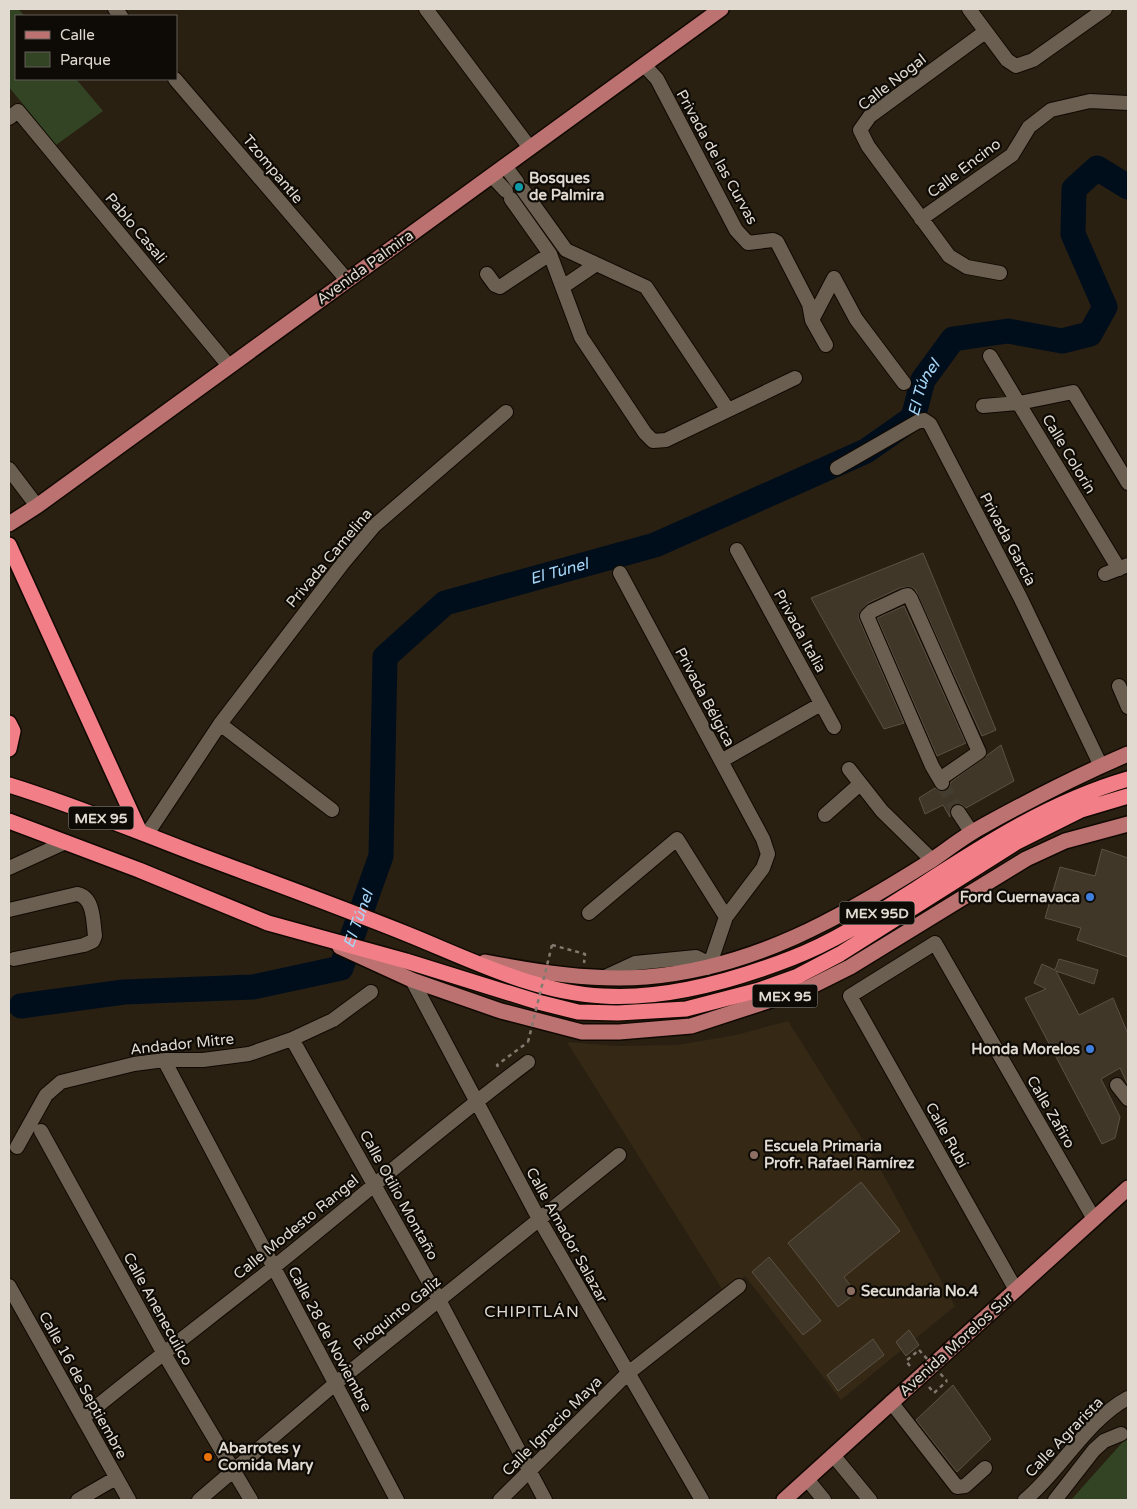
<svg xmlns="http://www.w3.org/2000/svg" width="1137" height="1509" font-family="'Varela Round',sans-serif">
<rect width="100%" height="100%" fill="#292012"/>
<path fill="#352916" d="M788,1021l88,140 79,145 -114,94 -96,-124 -21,16 -157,-250 49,4 62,-1 58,-10z"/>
<path fill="#324424" d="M9,9h9l7,7h-9v63h60l27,32 -47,34 -47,-58z
M1128,1436v64h-57z"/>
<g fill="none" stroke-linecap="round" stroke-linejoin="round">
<path stroke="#000e1c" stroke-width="25" id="s1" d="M21,1006l103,-14 129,-5 88,-19 40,-112 4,-199 60,-54 210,-58 211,-94 47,-33 10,-38 30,-41 55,-8 54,10 28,-7 15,-27 -32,-73 1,-45 23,-21 31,19"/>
</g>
<path fill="#403729" stroke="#5c5243" d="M923,553l73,177 -14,6 -67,-147 -5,-2 -10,1 -32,15 -9,11v5l45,104 -20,6 -73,-131z
M904,606l62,137 -29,13 -60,-138z
M1001,745l13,36 -48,27 -5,-4h-7l-4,5v8l-7,-12 -18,9 -6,-16 16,-10 7,4 5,-2 4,-8z
M1102,849l26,9v99l-51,-17 4,-12 -36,-10 15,-51 35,9z
M1059,959l39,11 -4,14 -38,-13 23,44 34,-17 15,36v51l-8,-17 -19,11 19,38 -5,21 -13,6 -77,-146 21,-9 -12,-6 8,-19 13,6z
M861,1182l39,49 -56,46 12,16 -18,14 -50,-64z
M769,1257l52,64 -18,14 -51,-63z
M909,1330l10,15 -13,11 -10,-14z
M873,1339l11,16 -46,36 -11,-16z
M953,1385l38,54 -34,33 -41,-52z"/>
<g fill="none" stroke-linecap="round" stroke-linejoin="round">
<path stroke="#443c2f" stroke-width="14" stroke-dasharray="14 7" stroke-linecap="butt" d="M942,783l16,29"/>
<g stroke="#110901" stroke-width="16">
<path id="minor" d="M115,9l6,7
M426,9l104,139
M969,9l38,51 9,6 17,-6 72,-51
M985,32l-115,84 -10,14 8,16 81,110 18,11 33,6
M644,65l13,14 79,151 12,13 25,-3 4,2 32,62 3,16 14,25
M175,79l172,201
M9,118l9,-7 211,255
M505,166l12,16
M492,176l14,15
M523,190l43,60 80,37 82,123
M511,199l39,55 31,83 64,96 8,8 13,-1 129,-62
M921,219l91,-64 17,-28 22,-17 39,-9 38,2
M487,274l8,11 5,2 50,-33
M834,278l22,41 48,64
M564,286l31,-21
M812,320l22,-42
M990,356l129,213
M983,406l36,-3 54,-11 55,91
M837,468l80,-46 7,-2 6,4 90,173 81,169
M9,469l28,37
M737,550l97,177
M620,573l143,266 5,15 -5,14 -37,49 -17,50
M1105,574l23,-9
M1119,686l9,21
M220,724l112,86
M721,761l100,-57
M849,769l33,42 50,49
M940,779l39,-27 -68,-153 -3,-4 -4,1 -32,15 -5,5 65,150 10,17
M958,812l14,21
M825,815l35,-31
M147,834l73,-110 123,-161 31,-37 132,-114
M9,868l57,-26
M9,910l68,-16c17,3 16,27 18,42l-2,5 -9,4 -70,14
M589,913l88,-74 49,78
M607,976l28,-13 61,-6 8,4 3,7
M412,980l127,239 163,281
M292,1039l147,261 106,200
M164,1060l233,440
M1117,1085l11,14
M41,1131l122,221 88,148
M17,1147l29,-52 15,-13 73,-18 30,-4h39l46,-6 43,-15 41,-19 38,-28
M9,1286l120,214
M1016,1290l-166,-294 85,-53 159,276
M891,1402l66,85 8,-1 20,-18
M84,1417c62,-51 127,-100 190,-150 85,-68 167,-140 254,-205
M833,1455l37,45
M807,1479l17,21
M78,1500l38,-22
M199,1500l137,-117 283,-228
M500,1500l127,-126 112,-88
M1025,1500c35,-29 63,-81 103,-102
M1055,1500l39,-50 10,-9 17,-7"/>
</g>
<g stroke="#110901" stroke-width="18">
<path id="major" d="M9,524l28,-18 684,-497
M340,947l72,33 89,31 81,21h37l72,-6 117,-38 42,-21 176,-108 39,-18 63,-17
M485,962c52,10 107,19 161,15 108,-9 194,-59 283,-115 18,-12 35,-26 54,-36 47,-26 96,-51 145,-72
M784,1500l344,-312"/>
</g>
<g stroke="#110901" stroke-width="18">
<path id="highway" d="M9,545l131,287
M9,723l4,8 -4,18
M9,785c62,19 122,44 182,67 72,27 144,53 216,82 62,25 128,59 196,62 64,4 130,-15 189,-38 45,-17 86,-45 127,-71 66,-43 133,-86 209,-108
M9,821l130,49 129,53 138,38 132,41 40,10 40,1 68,-4 73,-19 39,-14 42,-22 177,-112 64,-32 47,-14"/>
</g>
<path stroke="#827a6f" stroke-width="2.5" stroke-dasharray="4 4" stroke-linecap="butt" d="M552,945l33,9 -1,9
M498,1067l-1,-2 31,-23
M910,1366l-4,-5 13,-11
M929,1387l5,6 13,-12"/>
<use href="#minor" stroke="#6a5f50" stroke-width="14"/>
<use href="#major" stroke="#bc7271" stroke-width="15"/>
<use href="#highway" stroke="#f27f87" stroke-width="15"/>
<path stroke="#827a6f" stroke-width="2.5" stroke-dasharray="4 4" stroke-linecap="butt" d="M528,1042l24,-97
M919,1350l28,31"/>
</g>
<circle fill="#0f9aa8" stroke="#0e0a05" stroke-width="2" cx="519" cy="187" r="5"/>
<g fill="#3f7fe0" stroke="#0e0a05" stroke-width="2">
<circle cx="1090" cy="897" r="5"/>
<circle cx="1090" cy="1049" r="5"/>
</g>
<g fill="#8d6e63" stroke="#0e0a05" stroke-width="2">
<circle cx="754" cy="1155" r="5"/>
<circle cx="851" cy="1291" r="5"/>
</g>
<circle fill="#e8710a" stroke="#0e0a05" stroke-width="2" cx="208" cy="1457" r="5"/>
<g text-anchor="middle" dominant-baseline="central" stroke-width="4.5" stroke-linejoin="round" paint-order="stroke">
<g fill="#0e0a05" stroke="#a19c94" stroke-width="1">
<rect x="68.5" y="806.5" width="65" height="23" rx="4"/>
<rect x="839.5" y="901.5" width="75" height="23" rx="4"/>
<rect x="752.5" y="984.5" width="65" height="23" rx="4"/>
</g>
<g font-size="14" font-weight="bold" fill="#e0dad1">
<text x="101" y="818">MEX 95</text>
<text x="877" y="913">MEX 95D</text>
<text x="785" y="996">MEX 95</text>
</g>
<g font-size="15" fill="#e0dad1" stroke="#0e0a05">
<text transform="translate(892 82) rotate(-38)">Calle Nogal</text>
<text transform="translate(717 157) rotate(61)">Privada de las Curvas</text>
<text transform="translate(964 168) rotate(-37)">Calle Encino</text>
<text transform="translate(273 169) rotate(50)">Tzompantle</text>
<text transform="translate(136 228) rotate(50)">Pablo Casali</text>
<text transform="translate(365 267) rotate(-36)">Avenida Palmira</text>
<text transform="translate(1069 454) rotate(59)">Calle Colorín</text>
<text transform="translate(1008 539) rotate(62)">Privada García</text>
<text transform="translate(329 558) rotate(-50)">Privada Camelina</text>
<text transform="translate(800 631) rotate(61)">Privada Italia</text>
<text transform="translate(705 697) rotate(62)">Privada Bélgica</text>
<text transform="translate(182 1044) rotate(-6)">Andador Mitre</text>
<text transform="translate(1051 1112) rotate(60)">Calle Zafiro</text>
<text transform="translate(947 1135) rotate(61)">Calle Rubí</text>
<text transform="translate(399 1195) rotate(61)">Calle Otilio Montaño</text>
<text transform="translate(296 1227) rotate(-39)">Calle Modesto Rangel</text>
<text transform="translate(567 1235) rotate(61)">Calle Amador Salazar</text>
<text transform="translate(158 1309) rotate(61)">Calle Anenecuilco</text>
<text transform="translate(397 1313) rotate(-39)">Pioquinto Galiz</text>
<text transform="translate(330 1339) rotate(62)">Calle 28 de Noviembre</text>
<text transform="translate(956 1344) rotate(-42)">Avenida Morelos Sur</text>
<text transform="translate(83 1385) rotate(61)">Calle 16 de Septiembre</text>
<text transform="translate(552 1426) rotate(-45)">Calle Ignacio Maya</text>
<text transform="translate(1064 1437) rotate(-46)">Calle Agrarista</text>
</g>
<g font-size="15" font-weight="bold" fill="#e0dad1" stroke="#0e0a05" text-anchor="start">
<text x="529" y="178">Bosques<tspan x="529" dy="17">de Palmira</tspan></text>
<text x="1080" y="897" text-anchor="end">Ford Cuernavaca</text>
<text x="1080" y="1049" text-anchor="end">Honda Morelos</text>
<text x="764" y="1146">Escuela Primaria<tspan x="764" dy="17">Profr. Rafael Ramírez</tspan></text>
<text x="861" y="1291">Secundaria No.4</text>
<text x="218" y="1448">Abarrotes y<tspan x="218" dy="17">Comida Mary</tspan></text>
</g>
<g font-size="16" font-style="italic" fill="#a6d7f8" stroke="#0e0a05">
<text stroke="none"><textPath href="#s1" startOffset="1260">El Túnel</textPath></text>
<text stroke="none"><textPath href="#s1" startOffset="840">El Túnel</textPath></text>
<text stroke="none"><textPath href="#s1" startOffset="375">El Túnel</textPath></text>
</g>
<g font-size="16" letter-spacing="1" fill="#e0dad1" stroke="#0e0a05">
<text x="532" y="1312">CHIPITLÁN</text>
</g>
</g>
<rect width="1137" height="1509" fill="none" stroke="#e0dad1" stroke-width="20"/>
<rect x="15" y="15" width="162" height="65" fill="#0e0a05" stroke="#625d57"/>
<rect x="25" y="31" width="25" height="8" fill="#bc7271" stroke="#625d57"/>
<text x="60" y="40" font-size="15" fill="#e0dad1">Calle</text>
<rect x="25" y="52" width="25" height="15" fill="#324424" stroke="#625d57"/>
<text x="60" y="65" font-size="15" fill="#e0dad1">Parque</text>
</svg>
